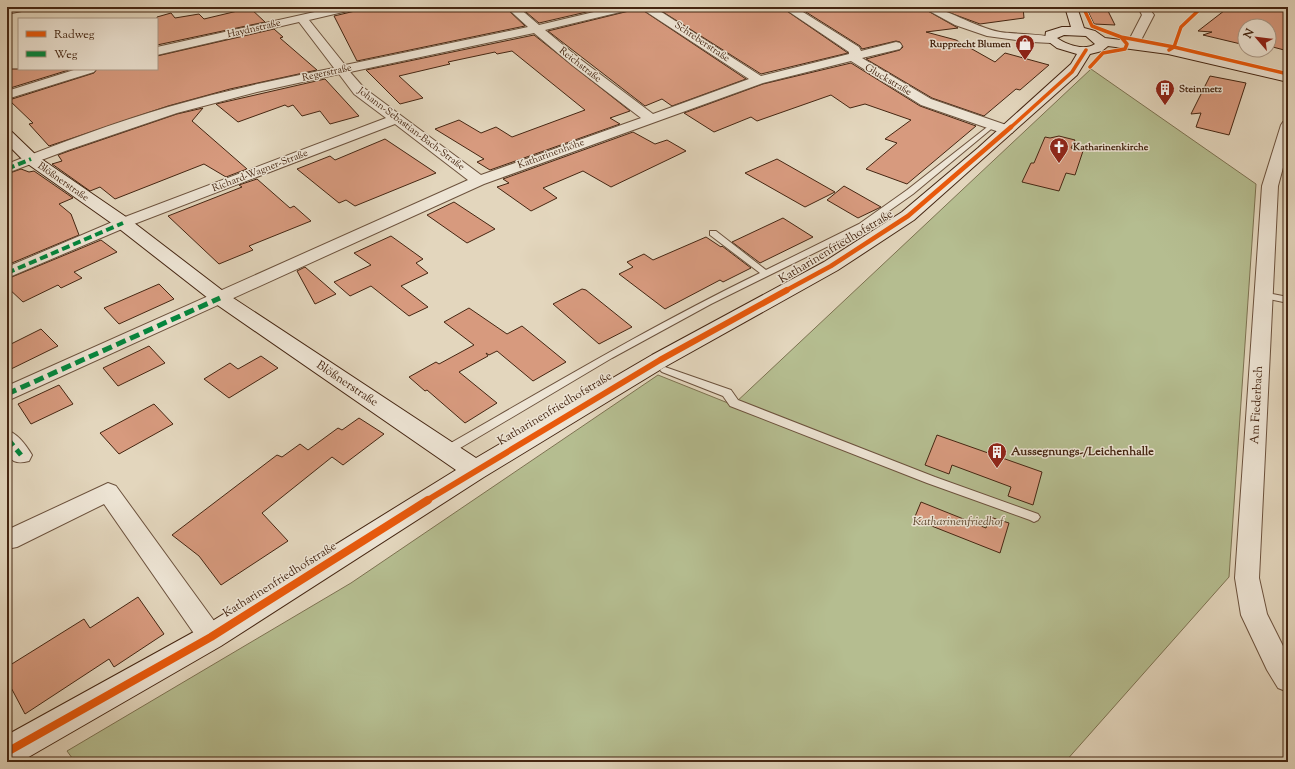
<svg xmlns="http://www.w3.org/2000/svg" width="1295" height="769" font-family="'Sorts Mill Goudy',serif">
<rect width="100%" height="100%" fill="#e3d6bd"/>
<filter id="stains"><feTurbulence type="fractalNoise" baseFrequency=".005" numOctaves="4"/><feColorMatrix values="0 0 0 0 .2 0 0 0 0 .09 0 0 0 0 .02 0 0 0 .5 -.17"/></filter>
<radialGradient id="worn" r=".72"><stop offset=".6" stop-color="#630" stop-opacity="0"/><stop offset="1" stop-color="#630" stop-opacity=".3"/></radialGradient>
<path fill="#b5bd90" stroke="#7d7251" d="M1091,69l165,115 -27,393 -164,185h-990l-8,-11 284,-168 307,-208 75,30z"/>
<path fill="#d79a7e" stroke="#452612" d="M372,7h133l20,19 -168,35 -23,-45z
M520,7h88l-69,16z
M635,7h3l108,72 -74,27 -10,-7 -17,7 -97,-75 85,-21z
M655,7h126l67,46 -87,21z
M798,7h123l37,21 -32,4 30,8 39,22 10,-9 44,12 -29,25 -4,-1 -32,27 -52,-18 -66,-39 34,-9 3,-3 -3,-5 -4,-1 -34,8 -2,-3z
M934,7h89l1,11 -44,6z
M1086,7h20l9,18 -21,-1z
M1229,7h59v44l-19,-5v-20h-24v19l-42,-10 9,-3 -14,-1z
M250,8l15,14 -108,23v-28l14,-4 4,5 24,-4 5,5z
M274,29l9,8 -3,1 37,32 -87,19 -62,17 -119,40 -20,-22 4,-1 -24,-23 85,-27 3,-4h60v-13z
M534,35l96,76 -20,7 10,6 -130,46 -13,-8 7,-3 -49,-30 24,-9 22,13 15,-6 16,10 73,-27 -73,-59 -15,3 -2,-2 -47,10 2,2 -51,12 24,22 -23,6 -34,-34z
M851,63l69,43 56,20 -69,58 -41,-15 31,-26 -12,-4 26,-19 -46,-16 -15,4 -19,-13 -74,26 -6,-4 -37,15 -30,-19 79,-29z
M7,69h65l-65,20z
M1210,76l36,7 -17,52 -33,-8 5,-14 -10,1z
M325,79l34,37 -29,8 -10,-13 -18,5 -9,-11 -5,2 -3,-2 -47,17 -22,-18z
M203,108l-11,13 55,48 -21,8 -22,-13 -89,35 -15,-12 -10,4 -38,-27 10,-3 -4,-6 11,-4 108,-37z
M633,132l22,12 12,-4 19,11 -75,36 -28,-16 -40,17 14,10 -26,13 -34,-24 12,-4 -6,-4z
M1059,136l16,4 -4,8 12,3 -8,24 -9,-2 -7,18 -37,-9 9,-19h3l11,-26 5,1z
M385,139l51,34 -81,33 -9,-6 -7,3 -42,-34 33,-13 5,4z
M777,159l58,33 -30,15 -60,-34z
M21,169l8,3 5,-1 39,27 -14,6 12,10 8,21 -72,30v-91z
M257,179l33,29 4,-2 17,15 -62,25 4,4 -34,14 -51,-48 74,-29 -3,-2z
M844,186l37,21 -23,11 -31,-18z
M454,202l41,27 -28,14 -40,-28z
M783,218l30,19 -53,26 -28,-21z
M391,236l32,23 -7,4 12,10 -27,13 27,21 -19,9 -38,-30 -21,10 -16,-14 37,-17 -17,-12z
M706,237l15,10 1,-1 29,22 -28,14 -3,-2 -55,29 -46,-35 14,-7 -6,-5 17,-8 9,6z
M101,240l16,12 -43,20 8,6 -21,10 -3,-3 -35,17 -16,-15v-8z
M305,267l31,27 -21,10 -18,-33z
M159,284l15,15 -55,25 -15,-16z
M582,289l4,1 46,37 -33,17 -46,-40z
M469,308l38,26 15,-8 44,36 -33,19 -36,-30 -8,4 -3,-2 2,3 -29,16 38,31 -32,20 -38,-33 -2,1 -16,-14 27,-15 3,2 35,-19 -30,-23z
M41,329l17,17 -51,25v-25z
M149,346l16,17 -47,23 -15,-18z
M261,356l17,12 -49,30 -25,-19 26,-16 8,6z
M59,385l14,19 -42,20 -13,-20z
M154,404l19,20 -54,30 -19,-21z
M359,418l25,16 -41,31 -11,-8 -70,56 26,28 -67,44 -22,-29 -27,-21 105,-80 5,2 18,-13 8,6 30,-22 4,2z
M937,435l105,37 -9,33 -25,-9 3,-9 -59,-22 -3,9 -24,-9z
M921,502l65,26 4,-11 19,6 -9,30 -86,-34z
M138,597l26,37 -50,33 -5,-8 -84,55 -18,-34v-13l77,-48 6,9z"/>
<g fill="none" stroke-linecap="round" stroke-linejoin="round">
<g stroke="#6c523d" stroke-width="2">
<path id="lane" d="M991,124l5,1 -83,69 -48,34 -154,76 -99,54 -162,96h-8l-1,-3 1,-3c105,-60 209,-122 318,-175l-50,-38v-4h6l50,39 93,-46 48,-34z
M1263,292l25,5v6l-28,-6 -1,-2 1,-2z
M665,367l66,23 7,10 197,77 103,37 2,3 -2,3 -4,2 -4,-2 -103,-37 -197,-77 -7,-10 -61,-24 -2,-2z"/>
</g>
<g stroke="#6c523d" stroke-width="2">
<path id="street" d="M32,7l-1,2 -24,5v-6z
M337,7h20l-1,2 -47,11 36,45 183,-38 -22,-20h12l21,18 76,-18h19l-1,2 -88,21 35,29 73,55 96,-35 -110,-72h13l11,6 98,63 88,-22v-2l-67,-45h13l64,40 2,4 35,-9 4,1 2,3 -2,3 -38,9 69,41 81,28 2,3 -2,3h-10l-81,-28 -70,-44 -88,22 -279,101 -477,217v-15l461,-206 -73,-56 -266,102 -122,52v-11l110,-47 269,-102 -32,-24 -15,-20 -82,18 -80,21 -109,37 -61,23v-9c53,-21 106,-41 161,-57 55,-16 110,-28 166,-39l-35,-46 -142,33v-8zM534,33l38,32 69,53 -160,57 -117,-87 -14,-16z
M922,7c25,0 51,20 78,25 10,2 53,2 57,7l-6,4 -19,-1 -45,-6 -32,-11z
M1138,7h10l6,8 -15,29 -6,4 -6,-4 15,-29z
M77,69h19l-2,3 -87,27v-8z
M1288,121v28l-10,37 -19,392 8,36 21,42v36l-10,-4 -11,-18 -26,-55 -6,-37 27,-392 19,-61 2,-3z
M7,430c11,4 19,15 25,25l-3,6c-25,7 -22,-14 -22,-31z
M108,483l8,3 104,143 4,8 -4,8 -9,4 -9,-4 -98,-141 -87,43 -10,2v-19z"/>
</g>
<g stroke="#452612" stroke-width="2">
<path id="secondary" d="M1065,7h12l7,21 11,3 10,7 63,8 120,28v8l-120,-28 -60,-8 -6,5 -12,3 -13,21 -163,145 -76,50 -170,95 -184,112 -263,169 -201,116h-13v-27l194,-107 255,-158 -243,-168 -96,-75 -92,-65 -18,-18v-14l5,2 25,24 92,63 98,75 249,164 176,-103 172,-93 78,-50 76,-64 93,-84 6,-10 -20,-6 -12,-9 1,-7 16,-5h9zM1064,35l22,1 9,8c-11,7 -28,1 -38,-6z"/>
</g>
<use href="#lane" fill="#ede4d4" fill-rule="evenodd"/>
<use href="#street" fill="#ede4d4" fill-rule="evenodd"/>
<use href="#secondary" fill="#ede4d4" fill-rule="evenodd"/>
<path stroke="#00873e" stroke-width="4" stroke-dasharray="8 4" stroke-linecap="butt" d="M7,169l24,-10
M7,273l116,-50"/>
<path stroke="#00873e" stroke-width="5" stroke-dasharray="10 5" stroke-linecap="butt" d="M7,394l213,-96
M7,438l14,17"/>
<g stroke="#ede4d4" stroke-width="5">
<path id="cycleway-far3" d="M1083,7l9,19 29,11 6,7 -2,5 -22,4 -13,14
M1121,37l53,10 114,27
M1169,50l5,-3 7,-20 21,-20
M1010,128l62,-56 14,-22"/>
</g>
<g stroke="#ede4d4" stroke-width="6">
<path id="cycleway-far2" d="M785,291l46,-25 77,-50 103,-89"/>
</g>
<g stroke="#ede4d4" stroke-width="8">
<path id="cycleway-far1" d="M426,501l234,-141 127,-70"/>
</g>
<g stroke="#ede4d4" stroke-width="10">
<path id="cycleway" d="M7,752l204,-115 217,-137"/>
</g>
<use href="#cycleway-far3" stroke="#e8590c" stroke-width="3.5"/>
<use href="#cycleway-far2" stroke="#e8590c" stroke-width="4.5"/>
<use href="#cycleway-far1" stroke="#e8590c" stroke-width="6"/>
<use href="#cycleway" stroke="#e8590c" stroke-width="8"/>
</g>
<defs>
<g id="shop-pin" transform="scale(1)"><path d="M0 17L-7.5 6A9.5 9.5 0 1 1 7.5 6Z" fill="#8f2418" stroke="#ede4d4"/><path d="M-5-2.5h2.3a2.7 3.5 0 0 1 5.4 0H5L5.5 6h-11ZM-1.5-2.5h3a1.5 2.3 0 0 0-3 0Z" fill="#fff"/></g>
<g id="building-pin" transform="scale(1)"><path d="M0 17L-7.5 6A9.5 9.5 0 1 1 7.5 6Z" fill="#8f2418" stroke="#ede4d4"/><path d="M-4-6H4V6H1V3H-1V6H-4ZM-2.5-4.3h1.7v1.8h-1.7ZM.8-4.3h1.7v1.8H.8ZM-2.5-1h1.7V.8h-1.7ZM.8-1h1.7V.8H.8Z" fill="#fff"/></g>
<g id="church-pin" transform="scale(1)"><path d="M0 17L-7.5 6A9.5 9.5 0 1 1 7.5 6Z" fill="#8f2418" stroke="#ede4d4"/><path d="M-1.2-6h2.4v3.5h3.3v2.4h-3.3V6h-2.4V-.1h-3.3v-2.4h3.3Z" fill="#fff"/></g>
</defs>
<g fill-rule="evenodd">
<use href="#shop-pin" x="1025" y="44"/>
<use href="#building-pin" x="1165" y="89"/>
<use href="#church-pin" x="1059" y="147"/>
<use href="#building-pin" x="997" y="452"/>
</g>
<g text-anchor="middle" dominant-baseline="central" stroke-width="3" stroke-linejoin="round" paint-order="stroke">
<g font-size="10" fill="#452612" stroke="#ede4d4">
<text transform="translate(254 29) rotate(-13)">Haydnstraße</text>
<text transform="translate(702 42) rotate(34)">Schreberstraße</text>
<text transform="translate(580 65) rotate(38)">Reichstraße</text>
<text transform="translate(327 73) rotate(-12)">Regerstraße</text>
<text transform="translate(888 80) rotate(30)">Gluckstraße</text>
<text transform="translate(411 129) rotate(37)">Johann-Sebastian-Bach-Straße</text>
<text transform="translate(551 154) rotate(-20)">Katharinenhöhe</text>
<text transform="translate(260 171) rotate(-21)">Richard-Wagner-Straße</text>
<text transform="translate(63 182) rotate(35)">Blößnerstraße</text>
</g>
<g font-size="10" font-weight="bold" fill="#452612" stroke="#ede4d4" text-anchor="start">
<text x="1011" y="44" text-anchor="end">Rupprecht Blumen</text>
<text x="1179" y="89">Steinmetz</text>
<text x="1073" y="147">Katharinenkirche</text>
</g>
<g font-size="12" fill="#452612" stroke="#ede4d4">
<text transform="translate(836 247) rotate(-31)">Katharinenfriedhofstraße</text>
<text transform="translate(347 384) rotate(34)">Blößnerstraße</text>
<text transform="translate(1257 405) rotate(-87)">Am Fiederbach</text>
<text transform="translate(555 409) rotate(-31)">Katharinenfriedhofstraße</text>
<text transform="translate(280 580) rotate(-32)">Katharinenfriedhofstraße</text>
</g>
<g font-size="12" font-weight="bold" fill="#452612" stroke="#ede4d4" text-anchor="start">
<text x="1011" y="452">Aussegnungs-/Leichenhalle</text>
</g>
<g font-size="12" font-style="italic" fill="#5b442b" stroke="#ede4d4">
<text x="958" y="522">Katharinenfriedhof</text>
</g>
</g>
<rect width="1295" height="769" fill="none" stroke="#e3d6bd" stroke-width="24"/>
<rect x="8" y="8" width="1279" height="753" fill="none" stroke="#452612" stroke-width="2"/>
<rect x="12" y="12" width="1271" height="745" fill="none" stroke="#452612"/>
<rect x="18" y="18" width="140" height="52" fill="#ede4d4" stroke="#aa9886"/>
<rect x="26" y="31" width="20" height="6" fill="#e8590c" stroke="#aa9886"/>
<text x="54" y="38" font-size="12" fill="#452612">Radweg</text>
<rect x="26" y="51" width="20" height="6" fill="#00873e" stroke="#aa9886"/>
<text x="54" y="58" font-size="12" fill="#452612">Weg</text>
<g transform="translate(1257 38) rotate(298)"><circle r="19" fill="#ede4d4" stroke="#aa9886"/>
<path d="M0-3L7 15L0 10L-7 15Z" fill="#8f2418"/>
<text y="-6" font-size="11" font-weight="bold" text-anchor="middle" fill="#452612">N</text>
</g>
<rect width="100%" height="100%" filter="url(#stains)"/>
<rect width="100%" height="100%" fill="url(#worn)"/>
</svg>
